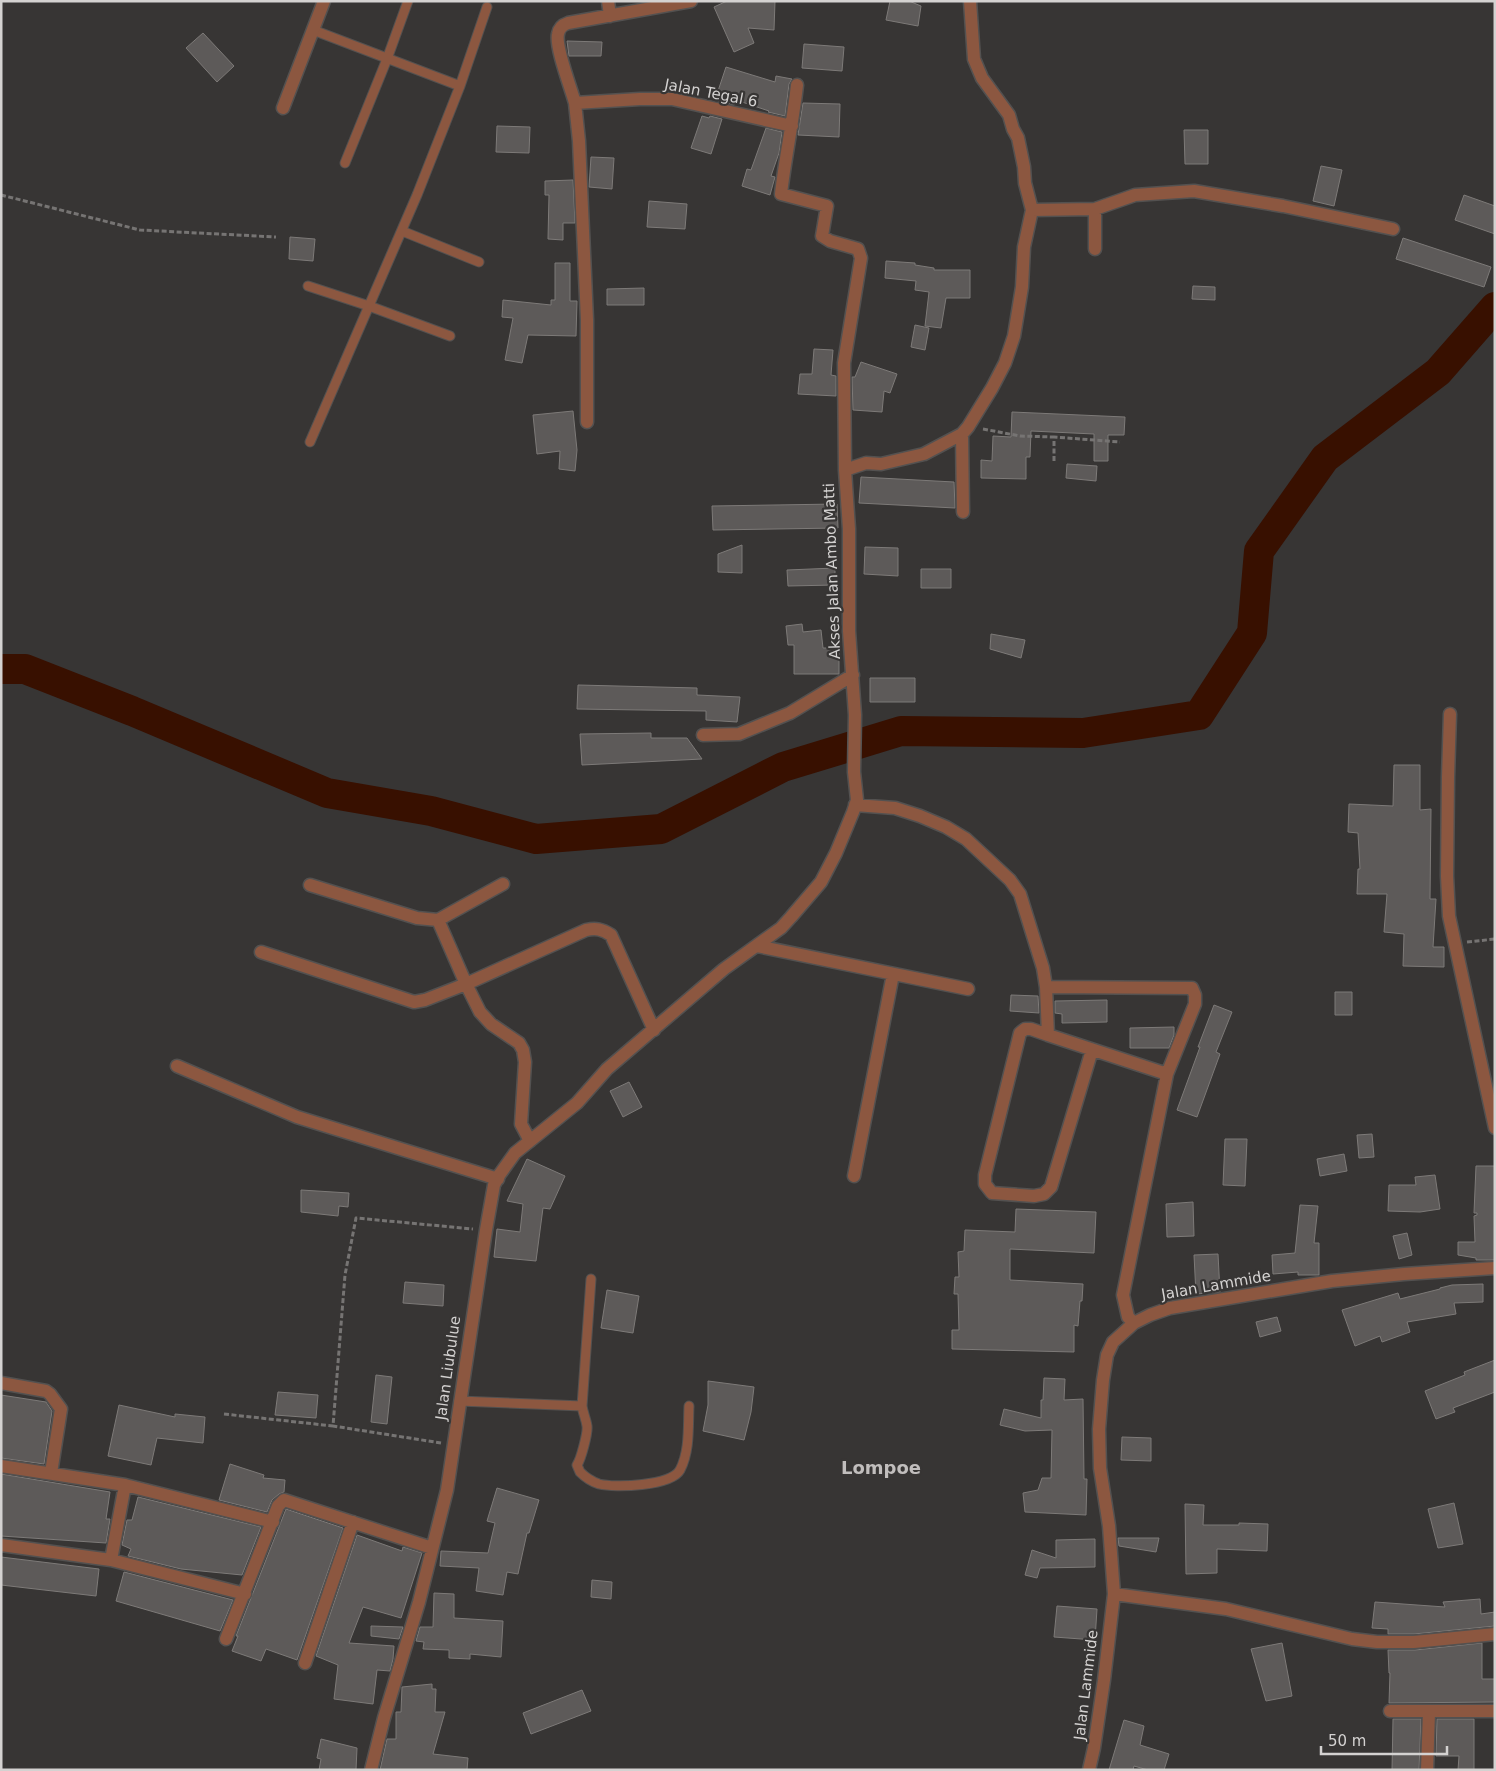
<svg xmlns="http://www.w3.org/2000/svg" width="1496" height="1771" font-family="'DejaVu Sans',sans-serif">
<rect width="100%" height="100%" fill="#373534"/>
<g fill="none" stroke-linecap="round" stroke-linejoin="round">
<path stroke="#381000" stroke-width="30" d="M1,669h24l107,42 195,82 104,18 105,28 125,-10 122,-62 118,-36 182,2 116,-18 53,-82 7,-82 66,-93 113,-86 57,-65"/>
</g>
<path fill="#5d5a59" stroke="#7d7a78" d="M727,1h48l-1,29 -26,-2 6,15 -20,9 -20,-45z
M890,1h19l12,5 -3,20 -32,-6z
M203,33l31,33 -17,16 -31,-34z
M567,41l35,1 -1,14h-32z
M804,44l40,3 -2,24 -40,-3z
M726,67l49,15 1,-6 16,3 -3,5 -4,32 -17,-4 1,-1 -33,-11 -2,5 -19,-5z
M803,103l37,1 -1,33 -41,-2z
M702,116l7,2 1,-2 12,3 -11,35 -20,-6z
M497,126l33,1 -1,26 -33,-1z
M766,128l16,4 -3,21 -8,23 4,1 -5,18 -28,-9 5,-17 4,1z
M1184,130h24v34h-23z
M591,157l23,1 -2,31 -23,-2z
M1321,166l21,4 -8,36 -21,-5z
M573,180l2,43h-12v17l-15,-1 1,-44h-4v-14z
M1464,195l31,11v28l-40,-14z
M649,201l38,3 -2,25 -38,-2z
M290,237l25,2 -2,22 -24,-2z
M1403,238l88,29 -7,20 -88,-28z
M886,261l29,2v2l19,3v2h36v28h-24l-5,30 -16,-2 4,-34 -14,-2 1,-9 -31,-3z
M555,263h15v38h7l-1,35 -48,-1 -6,28 -17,-3 8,-42 -11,-1 1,-17 48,5v-5h4z
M1193,286l22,1v13l-23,-1z
M644,288v17h-37v-16z
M915,325l14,3 -4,22 -14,-3z
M814,349l19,1 -2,25 5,1v20l-38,-2 2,-20h12z
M861,362l36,12 -7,19 -6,-2 -2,21 -29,-2 -1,-33h3z
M573,411l4,39 -2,21 -16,-2 1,-18 -23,3 -4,-39z
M1012,412l113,5 -1,18h-16v26h-14v-27l-63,-3 -1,26h-4v22l-45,-1v-18l11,1 1,-25 18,1z
M1067,464l30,2 -1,15 -30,-3z
M861,477l93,5 1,26 -96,-5z
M837,504l1,24 -125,2 -1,-24z
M742,545v28l-24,-1v-18z
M865,547l33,1v28l-34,-2z
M835,568v17l-47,1 -1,-16z
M921,569h30v19h-30z
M802,624l1,8 18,-2 2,18h16v26h-45v-29h-6l-2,-19z
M991,634l34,6 -4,18 -31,-9z
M870,678h45v24h-45z
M578,685l119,3v7l43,2 -3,25 -31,-2v-9l-129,-2z
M651,733v5h36l15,21 -120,6 -2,-31z
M1394,765h26v45l11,-1 -1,90h6l-3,48h11v20l-41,-1 1,-32 -20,-2 3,-38h-30l1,-25h2l-2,-36 -10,-1 1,-28 44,2z
M1335,992h17v23h-17z
M1011,995l27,1 1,17 -29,-2z
M1107,1000v22l-45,1v-9l-7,-1v-12z
M1214,1005l18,7 -16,40 4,2 -23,63 -20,-7 23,-63h-2z
M1174,1027v8l-5,13h-39v-20z
M629,1082l13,25 -19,10 -13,-26z
M1372,1134l2,23 -15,1 -2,-23z
M1225,1139h22l-2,47 -22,-1z
M1344,1154l3,17 -27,5 -3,-17z
M527,1159l38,17 -15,33 -7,-1 -7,53 -42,-4 3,-28 23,3 3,-28 -16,-3z
M1476,1166h19v94h-19v-2l-18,-3v-13h17l-1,-26 3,-1v-2h-3z
M1435,1175l5,34 -20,3 -32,-1 1,-26h27l-1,-8z
M301,1190l48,3 -1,14 -9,-1 -1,10 -37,-4z
M1193,1202l1,34 -27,1 -1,-33z
M1300,1205l18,1 -4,37h5v32h-21v-3l-25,2 -1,-19 23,-2z
M1016,1209l80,3 -2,41 -84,-4v31l73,4 -1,17h-2l-2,25 -4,-1v27l-122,-3v-19h7l-1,-36h-4l1,-17h4l-1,-25 6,-1 1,-21 50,2z
M1407,1233l5,22 -13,4 -6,-23z
M1218,1254l2,38 -24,2 -2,-39z
M405,1282l39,3 -1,21 -40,-3z
M1483,1284v18l-29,1 2,11 -49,8 3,10 -28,10 -2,-6 -25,10 -13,-36 56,-17 2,6 40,-10v-1l12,-3z
M607,1290l32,6 -6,37 -32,-5z
M1277,1317l4,14 -21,6 -4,-15z
M1495,1360v32l-42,16 2,4 -19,7 -11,-28 40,-16 -1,-3z
M376,1375l16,2 -5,47 -16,-2z
M1044,1378l21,1 -1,21 19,-1 1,80h3l-1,36 -61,-3 -2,-19 15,-3 4,-12h9l1,-48 -27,1 -25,-6 4,-16 37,9v-18h2z
M708,1381l46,6 -3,25 -7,28 -41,-9 5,-26z
M278,1392l40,3 -2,23 -41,-3z
M1,1395l45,7 6,9 -8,53 -43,-6z
M119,1405l56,12v-3l30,3 -2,26 -46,-5 -6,27 -43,-9z
M1122,1437l29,1v23l-30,-1z
M230,1464l34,11 -1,3 22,2 -1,12 -5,2 -7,6 -5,12 -48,-12z
M1,1474l109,18 -4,27h4l-4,24 -105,-7z
M497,1488l42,12 -10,33h-2l-9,41 -11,-2 -4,23 -27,-4 3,-23 -39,-2 1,-15 47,2 7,-30 -8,-2z
M138,1497l123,30 -19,48 -61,-6 -53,-13 3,-7 -9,-4 5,-25h5z
M1454,1503l9,41 -25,4 -10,-39z
M1185,1504l19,1 -1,20h36v-2l29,1 -1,27 -50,-2v24l-31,1z
M286,1509l57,19 -46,132 -31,-11 -5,12 -29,-10 6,-15h-2z
M357,1535l45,16 1,-4 19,6 -21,65 -38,-11 -14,36 45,3 -1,13 -3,12 -13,-1 -4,34 -39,-5 4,-34 -22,-9z
M1118,1538h41l-3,14 -37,-6z
M1095,1539v28l-55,1 -3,10 -12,-3 7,-25 24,8v-18z
M1,1557l98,12 -3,27 -95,-11z
M124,1572l109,28 -13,31 -104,-30z
M592,1580l20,2 -1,17 -20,-2z
M434,1593l20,1v24l49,3 -2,36 -31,-3v5l-21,-1v-8l-26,-1 1,-7 -8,-1 4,-14h13z
M1480,1599l1,15 14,-2v14l-81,8h-26v-5l-16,-1 3,-26 70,5 -2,-5z
M1057,1606l40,3 -2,31 -41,-3z
M371,1626l32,1 -4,12 -28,-3z
M1282,1643l10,53 -26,5 -15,-52z
M1482,1643v36h13v23l-106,1 1,-30h-1l-1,-23h27z
M432,1684v5h4l-1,23h10l-12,42 35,4 -1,12h-87l7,-31h9v-27h5l1,-25z
M582,1690l9,21 -60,23 -8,-21z
M1393,1719h28l-2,51h-27z
M1437,1719h37v51h-16l1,-14h-23z
M1124,1720l20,6 -4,19 29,9 -5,16h-16l-14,-4 -1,4h-24z
M321,1739l36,9 -1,22h-37l2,-11 -4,-1z"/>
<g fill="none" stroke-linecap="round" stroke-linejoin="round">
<g stroke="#535150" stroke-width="11">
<path id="service" d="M313,30l147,56
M345,163l42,-104 21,-58
M402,231l77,31
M308,286l61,20 81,30
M310,442l107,-247 43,-109 27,-79
M591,1279l-9,127c1,7 4,13 5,20 1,7 -6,33 -10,39l3,7c5,5 13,10 19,12 16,4 72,2 81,-14 10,-19 8,-43 9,-64
M459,1401l123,5"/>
</g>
<g stroke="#535150" stroke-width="15">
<path id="minor" d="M608,1l2,15
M691,1l-123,22c-6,2 -9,5 -10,11 -3,13 13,54 17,69l65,-4h32l120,27
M797,85c-4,37 -12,73 -16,109l46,12 -5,30 8,5 28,8 3,9 -17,105 1,107
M575,103l4,38 8,179v102
M283,108l41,-107
M1095,209v40
M1032,210l63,-1 40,-14 59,-4 89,15 110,23
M962,434l1,78
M1450,714l-2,63 -1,99 2,40 46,212
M703,735l36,-1 51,-21 63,-38
M855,805l40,3 25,8 26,11 20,12 44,41 10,14 23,74 3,19 2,48 119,39 -44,221 5,22 6,6
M310,885l107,33 21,2 65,-36
M438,920l28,64 14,28 11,12 28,19 4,7 2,12 -4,62 9,17
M757,946l211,43
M261,952l153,50 11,-2 41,-16 120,-54c10,-2 16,-1 25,5l43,95
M1046,987l146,1 3,7v9l-28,70
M1048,1035l-17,-6h-6l-5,4 -35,142v9l7,9 42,3 10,-2 7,-7 41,-137
M177,1066l120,51 201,62
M854,1176l39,-202
M1,1383l45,8 4,3 11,15 -10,64
M1,1466l124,19 148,37
M1,1545l110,15 134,34
M111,1560l14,-75
M1114,1594l112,15 126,30 25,3h37l81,-8
M226,1639l52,-133 6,-6 148,48
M305,1663l48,-141
M1390,1711h105
M371,1770l13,-52 35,-116 28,-112 39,-260 8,-45 6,-11 15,-21 62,-50 30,-34 117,-100 57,-41 10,-11 30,-35 15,-29 17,-41 4,-12 -3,-28 1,-57 -6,-84v-102l-4,-59 21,-7 15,1 43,-10 38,-20 6,-7 24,-39 13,-25 9,-27 8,-49 2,-40 8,-37 -7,-27 -1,-16 -6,-29 -5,-9 -4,-14 -27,-37 -8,-19 -4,-58
M1089,1770l5,-22 10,-68 10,-86 -5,-68 -9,-58 -1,-39 4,-49 4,-25 6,-13 21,-19 16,-8 20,-7 162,-27 72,-7 91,-6
M1427,1770l2,-58"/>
</g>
<path stroke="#767473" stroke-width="3" stroke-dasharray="5 2.5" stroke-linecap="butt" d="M1,195l139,35 136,7
M983,429l37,7 34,1
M1054,461v-24l66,5
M1467,942l28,-3
M224,1414l109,12
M441,1443l-108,-17 12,-151 11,-57 117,11"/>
<use href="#service" stroke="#8c5740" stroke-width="9"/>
<use href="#minor" stroke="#8c5740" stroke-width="12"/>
</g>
<g text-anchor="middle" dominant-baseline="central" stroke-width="4.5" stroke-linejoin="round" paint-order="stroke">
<g font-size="15" fill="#d4d2d1" stroke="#373534">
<text transform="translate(711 93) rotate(11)">Jalan Tegal 6</text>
<text transform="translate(832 571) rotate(-92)">Akses Jalan Ambo Matti</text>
<text transform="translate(1216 1285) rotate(-10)">Jalan Lammide</text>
<text transform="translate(448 1368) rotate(-82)">Jalan Liubulue</text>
<text transform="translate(1086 1685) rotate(-83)">Jalan Lammide</text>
</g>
<g font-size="18" font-weight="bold" fill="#c1bebd" stroke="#373534">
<text x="881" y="1467">Lompoe</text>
</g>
</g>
<rect width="1496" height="1771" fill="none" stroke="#d4d2d1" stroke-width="5"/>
<path d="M1321 1746v8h126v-8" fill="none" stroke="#d4d2d1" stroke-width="2.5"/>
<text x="1328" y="1746" font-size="15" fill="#d4d2d1" stroke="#373534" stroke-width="4" paint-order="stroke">50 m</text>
</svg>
